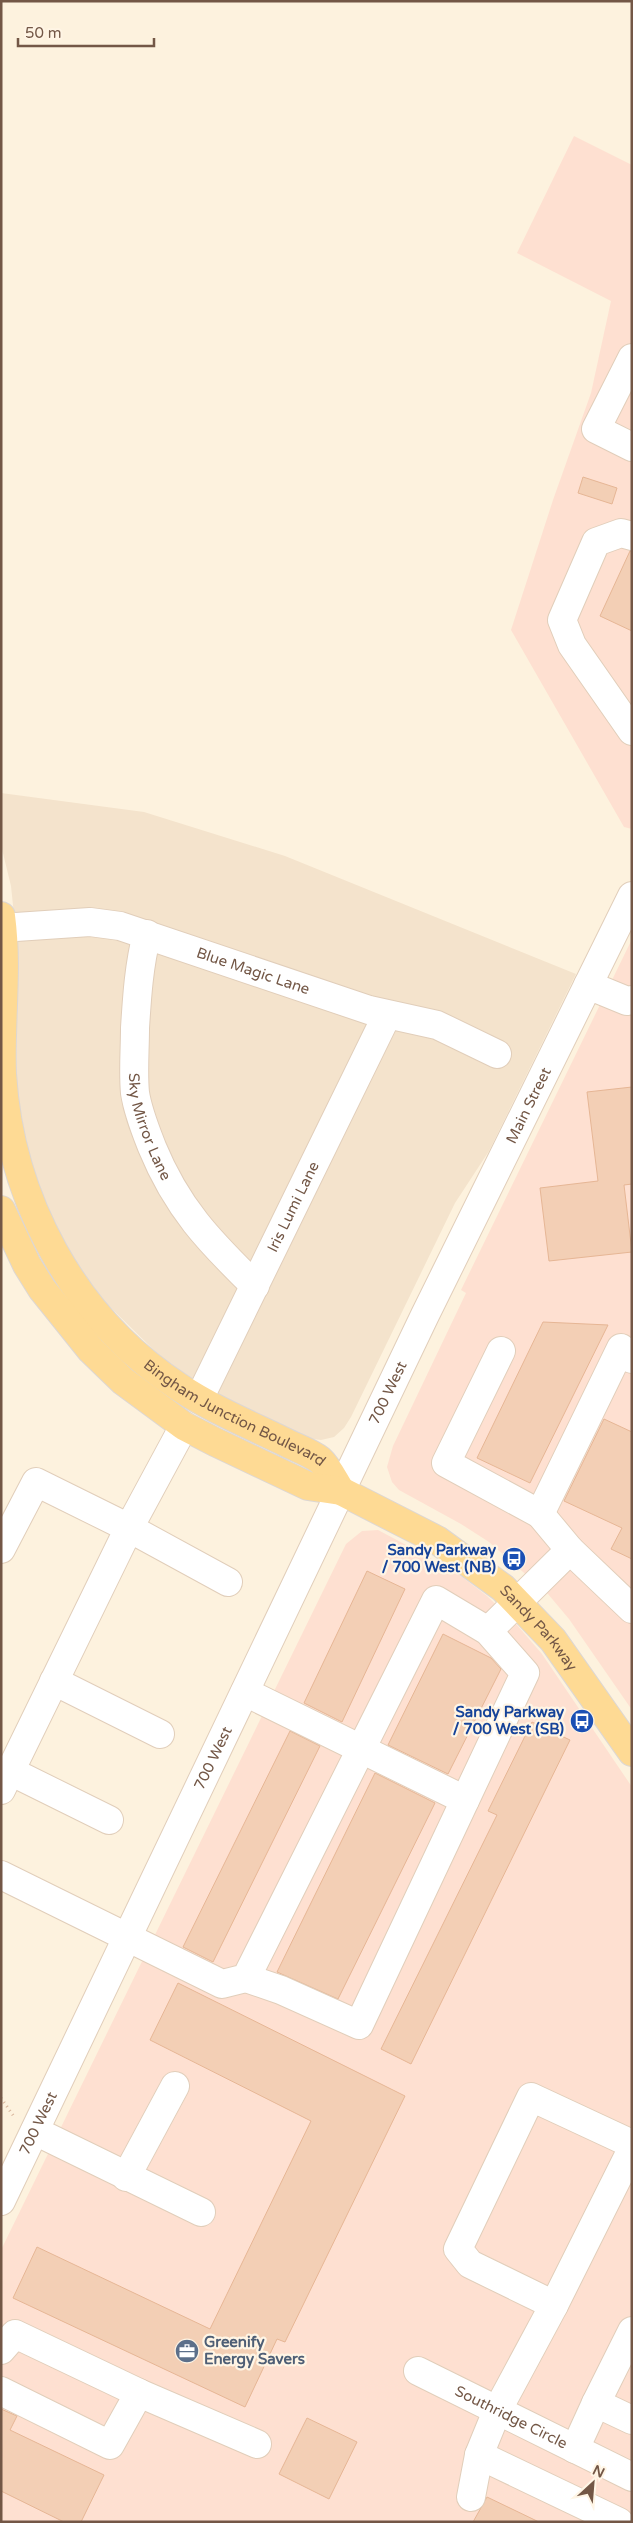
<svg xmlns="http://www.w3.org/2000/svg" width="633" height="2523" font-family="'Varela Round',sans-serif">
<rect width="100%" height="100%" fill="#fdf2de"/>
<path fill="#f4e3cc" d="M1,793l143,19 141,44 291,118 -87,177 -34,52 -104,214 -7,11 -10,9 -13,3 -16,-2 -76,-37 -64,-40 -60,-59 -32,-43 -23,-43 -20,-54 -14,-76 2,-133 -7,-67 -10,-41z"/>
<path fill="#fee0d1" d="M574,136l58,29v664l-8,-2 -113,-197 42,-130 38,-107 20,-92 -94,-48z
M632,939v771l-63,-91 -21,-25 -59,-52 -28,-18 -62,-34 -7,-8 -5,-15 6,-21 73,-153 -5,-3z
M378,1530l75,40 34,26 30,29 25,29 90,133v735h-631v-272l345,-706 16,-13z"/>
<path fill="#f3cfb5" stroke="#e6b695" d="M583,477l34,11 -5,16 -34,-11z
M630,551h2v80l-32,-15z
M632,1087v97l-8,1 8,67 -83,9 -9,-73 58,-7 -11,-89z
M543,1322l65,3 -78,158 -53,-25z
M604,1419l28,13v127l-21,-10 11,-21 -58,-27z
M367,1571l38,18 -63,133 -38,-19z
M443,1634l48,24 10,11 -53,105 -60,-29z
M532,1722l38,18 -159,324 -30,-15 116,-234 -9,-4z
M290,1731l30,15 -107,216 -30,-15z
M375,1773l60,30 -97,196 -61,-27z
M178,1983l227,113 -120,246 -8,-3 -32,68 -232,-109 24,-51 173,82 101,-208 -161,-81z
M1,2409l16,7 -7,14 94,45 -23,47h-17l-63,-31z
M307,2418l50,24 -28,57 -50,-25z
M487,2497l52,25h-66z"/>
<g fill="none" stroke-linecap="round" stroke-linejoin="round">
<g stroke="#e1ceba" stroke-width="30">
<g id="minor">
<path d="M632,358l-36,71 36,18"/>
<path d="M632,536l-11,-3 -25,9 -34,78 10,25 60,86"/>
<path id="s1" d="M1,928l89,-6 30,4 249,84 68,15 60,29"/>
<path id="s2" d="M147,934c-8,31 -10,62 -12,94 0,22 -2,43 0,65 3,19 10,36 17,54 25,61 57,94 103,139"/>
<path d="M588,985l39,16 5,-1"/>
<path d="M501,1351l-55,112 94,51 30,36"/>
<path id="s3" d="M199,1399l188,-384"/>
<path d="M540,1514l81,-166 11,11"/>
<path d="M1,1549l35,-67 93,46 99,54"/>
<path d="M488,1631l82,-81 62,59"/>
<path d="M54,1681l106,53"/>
<path d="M245,1692l220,108"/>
<path d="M10,1771l99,49"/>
<path d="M1,1790l128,-262 55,-102"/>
<path d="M1,1875l221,109 24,-6 35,12 78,35 166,-352 -37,-42 -52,-31 -190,378"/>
<path d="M35,2131l166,81"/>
<path d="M126,2177l49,-91"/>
<path id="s4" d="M1,2201l424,-886 207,-419"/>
<path d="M554,2305l-84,-41 -12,-15 73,-152 101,47"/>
<path d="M632,2331l-36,72 36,17"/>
<path d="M1,2350l14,-16 124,59 -29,52 -109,-54"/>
<path id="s5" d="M418,2371l214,106"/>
<path d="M139,2393l118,51"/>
<path d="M575,2449l21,-46"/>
<path d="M479,2455l140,67"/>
<path d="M471,2497l8,-42 18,-44 57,-106 78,-156"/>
</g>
</g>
<g stroke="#ddd7d3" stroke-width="30">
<g id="major">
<path id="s6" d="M1,916c7,53 -1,105 1,158 8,125 71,244 177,313 33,22 69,37 104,54 11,6 27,11 37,19 8,7 15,22 21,31"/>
<path id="s7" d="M1,1210l26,55 15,24 49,61 32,31 61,45 31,16 93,44 33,5 96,49 66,48 50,52 79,112"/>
</g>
</g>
<path stroke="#d7b399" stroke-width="3" stroke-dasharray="1 4" stroke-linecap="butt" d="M1,2098l14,20"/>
<use href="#minor" stroke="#fff" stroke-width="28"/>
<use href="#major" stroke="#feda94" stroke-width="28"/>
</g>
<defs>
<g id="bus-disc" transform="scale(1.25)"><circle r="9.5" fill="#1a4fb4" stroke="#fff5e5"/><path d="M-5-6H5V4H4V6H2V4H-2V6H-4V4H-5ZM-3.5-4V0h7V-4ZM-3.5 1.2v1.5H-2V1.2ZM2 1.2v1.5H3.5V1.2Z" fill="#fff"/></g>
<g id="office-disc" transform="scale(1.25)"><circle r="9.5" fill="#5c6f8a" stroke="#fff5e5"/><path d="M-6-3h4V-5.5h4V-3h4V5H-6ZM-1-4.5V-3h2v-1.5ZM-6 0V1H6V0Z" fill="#fff"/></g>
</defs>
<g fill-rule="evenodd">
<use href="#bus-disc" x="514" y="1559"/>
<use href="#bus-disc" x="582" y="1721"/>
<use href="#office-disc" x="187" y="2351"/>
</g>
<g text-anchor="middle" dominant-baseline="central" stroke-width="4.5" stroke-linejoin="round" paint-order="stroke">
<g font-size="15" fill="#735746" stroke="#fff5e5">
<text stroke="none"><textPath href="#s1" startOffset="260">Blue Magic Lane</textPath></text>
<text stroke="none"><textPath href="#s4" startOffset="1216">Main Street</textPath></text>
<text stroke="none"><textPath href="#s2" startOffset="196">Sky Mirror Lane</textPath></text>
<text stroke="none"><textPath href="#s3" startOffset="214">Iris Lumi Lane</textPath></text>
<text stroke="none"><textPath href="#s4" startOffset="896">700 West</textPath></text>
<text stroke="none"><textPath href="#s6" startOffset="592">Bingham Junction Boulevard</textPath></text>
<text stroke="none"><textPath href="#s7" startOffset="702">Sandy Parkway</textPath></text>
<text stroke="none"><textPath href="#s4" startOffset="491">700 West</textPath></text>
<text stroke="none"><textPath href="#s4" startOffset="86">700 West</textPath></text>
<text stroke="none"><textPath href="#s5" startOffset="104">Southridge Circle</textPath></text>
</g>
<g font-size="15" font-weight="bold" fill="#164399" stroke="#fff5e5" text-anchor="end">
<text x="496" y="1550">Sandy Parkway<tspan x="496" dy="17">/ 700 West (NB)</tspan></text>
<text x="564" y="1712">Sandy Parkway<tspan x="564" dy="17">/ 700 West (SB)</tspan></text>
</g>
<g font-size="15" font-weight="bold" fill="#4e5e75" stroke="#fff5e5" text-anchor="start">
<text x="204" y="2342">Greenify<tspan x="204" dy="17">Energy Savers</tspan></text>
</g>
</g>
<rect width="633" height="2523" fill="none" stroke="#735746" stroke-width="5"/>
<g transform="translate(593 2483) rotate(26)" stroke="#fff5e5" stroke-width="4" paint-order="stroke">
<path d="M0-4L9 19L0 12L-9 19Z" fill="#735746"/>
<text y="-8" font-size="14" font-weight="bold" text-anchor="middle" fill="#735746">N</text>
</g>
<path d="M18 38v8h136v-8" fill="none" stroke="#735746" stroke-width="2.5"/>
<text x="25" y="38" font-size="15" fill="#735746" stroke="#fff5e5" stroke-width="4" paint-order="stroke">50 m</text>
</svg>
